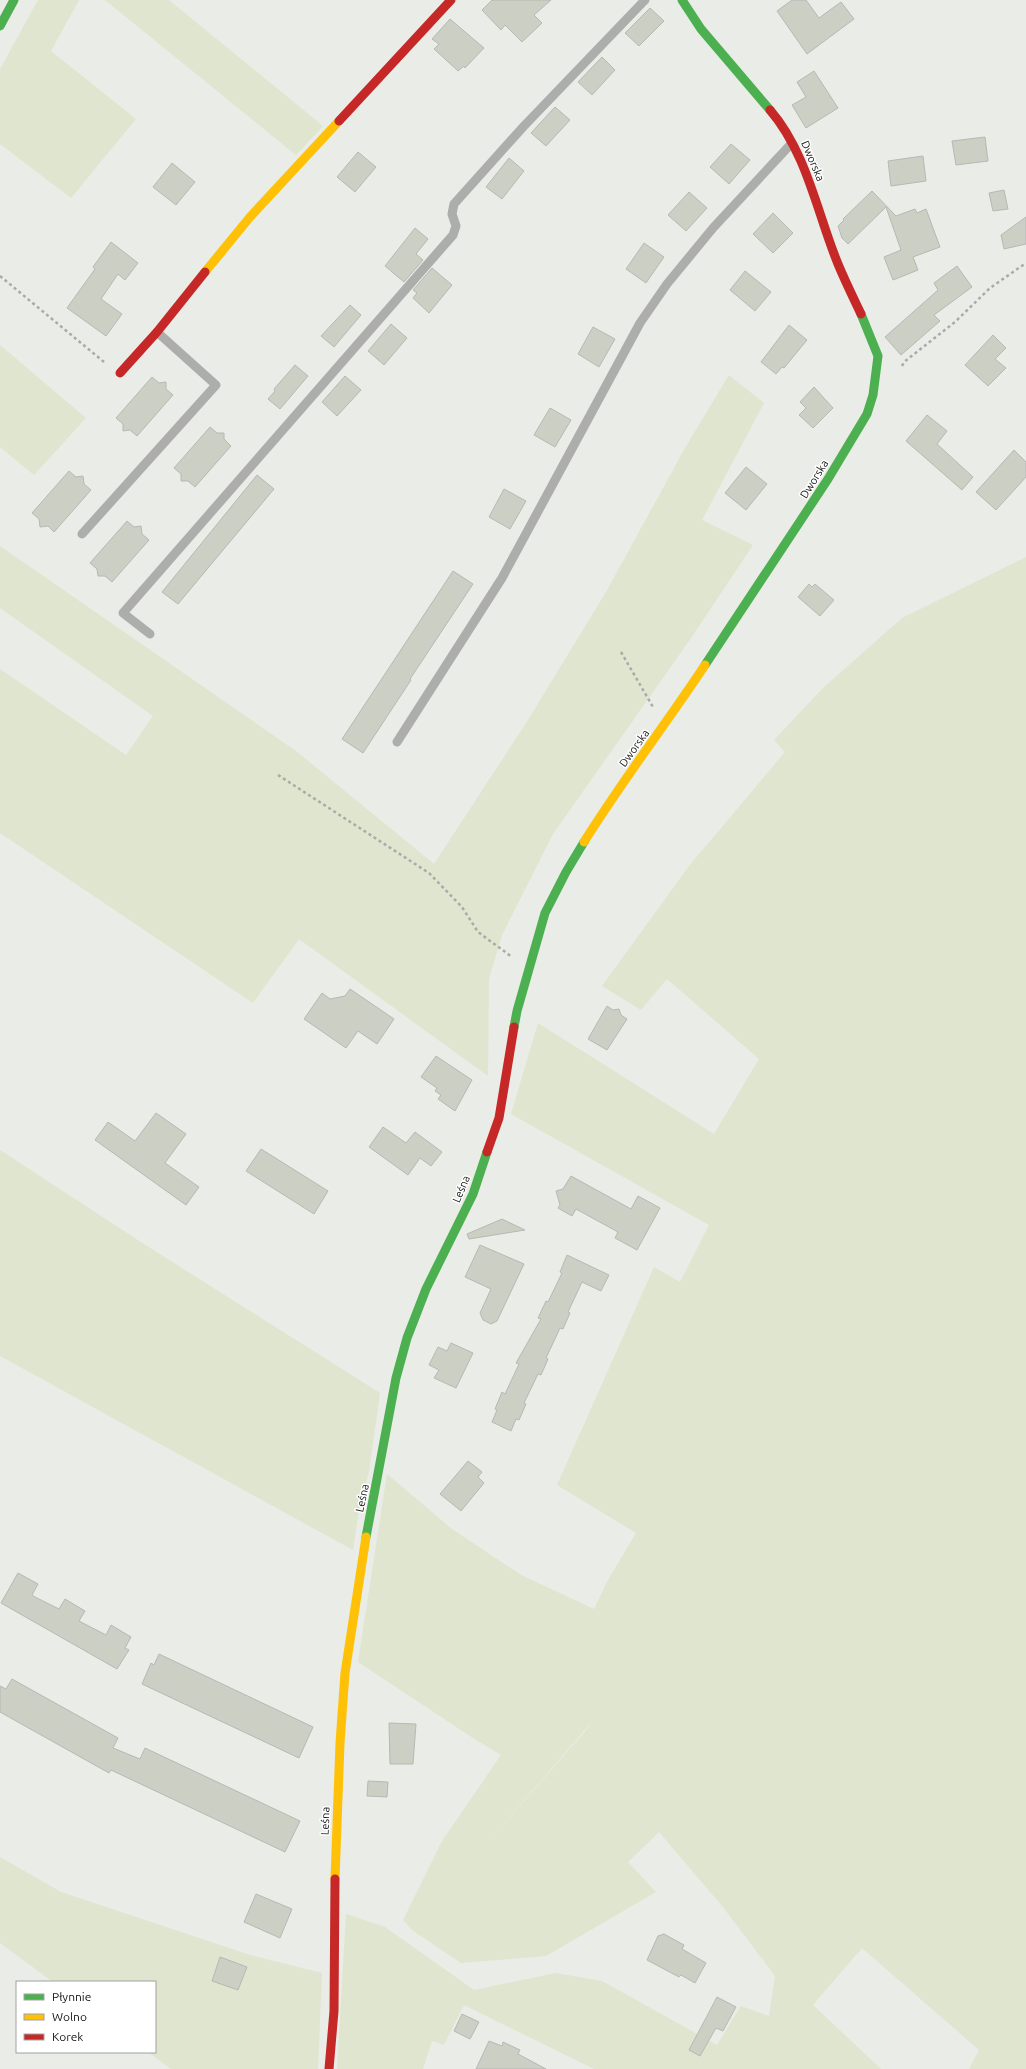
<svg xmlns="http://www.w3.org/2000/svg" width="1026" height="2069" font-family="Ubuntu,sans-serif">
<rect width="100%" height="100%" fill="#eaece7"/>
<path fill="#dfe5ce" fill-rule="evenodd" d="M38,0h41l-28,51 85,68 -65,79 -71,-54v-75z
M105,0h64l154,126 -27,29z
M0,345l86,73 -52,57 -34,-28z
M729,375l35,28 -62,117 51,25 -64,96 -136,193 -51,101 -13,44 -1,97 -189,-137 -46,64 -253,-170v-164l126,86 27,-39 -153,-108v-62l296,205 138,113 94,-144 78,-128 79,-144z
M1026,557v1512h-57l10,-19 -117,-102 -49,57 68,64h-287l-130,-64 -20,40 -12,-4 -9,28h-86l9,-155 39,13 89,63 82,-17 46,8 115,64 24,-39 28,10 6,-40 -52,-69 -64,-75 -31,30 28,30 -110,64 -85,7 -49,-33 -9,-10 39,-79 59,-86 -28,-17 -115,-76 29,-188 65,55 69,46 73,34 14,-29 28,-47 -79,-48 97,-218 26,15 29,-57 -198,-111 27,-91 176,111 45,-75 -92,-80 -26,31 -39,-24 87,-120 96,-114 -11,-12 50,-53 78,-69zM591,1724l-10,12 -100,114 109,-126z
M0,1150l147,96 233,147 -11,79 -10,38 -6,40 -353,-194z
M0,1857l61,35 189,63 72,18 -4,96h-147l-23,-17h7v-70h-102l-53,-39z"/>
<path fill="#cccfc3" stroke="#b6b8b4" d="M492,0h59l-17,15 8,8 -20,19 -17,-17 -4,5 -19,-20z
M792,0h14l13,18 22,-16 13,17 -47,35 -30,-43z
M650,8l14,13 -25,25 -14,-13z
M450,19l34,29 -19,20 -1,-2 -6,5 -24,-22 5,-5 -7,-5z
M602,57l13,13 -23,25 -14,-13z
M814,71l24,37 -32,20 -14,-23 14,-8 -9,-15z
M555,107l15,13 -24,26 -15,-13z
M985,137l3,24 -32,4 -4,-24z
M731,144l19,16 -21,24 -19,-17z
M358,152l18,15 -21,25 -18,-15z
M923,156l3,25 -35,5 -3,-25z
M509,158l15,13 -22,28 -16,-12z
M172,163l23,19 -19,23 -23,-18z
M1004,190l4,19 -15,2 -4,-18z
M872,191l24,25 19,-7 2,4 9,-4 14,38 -27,10 5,13 -25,10 -9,-23 17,-7 -15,-43 -38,37 -6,-6 -4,-12 6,-6 -1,-1z
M689,192l18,16 -21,23 -18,-16z
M773,213l20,20 -20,20 -20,-19z
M1026,217v27l-22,5 -3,-14z
M415,228l13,11 -12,15 7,6 -19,22 -19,-16z
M111,242l27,21 -13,17 -7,-6 -17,25 21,15 -16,22 -39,-28 28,-39 -2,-2z
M644,243l20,14 -18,26 -20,-14z
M957,266l15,21 -38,28 6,6 -39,34 -16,-18 53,-47 -4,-7z
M432,268l20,17 -23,28 -16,-15 4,-5 -4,-3z
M745,271l26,21 -16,19 -25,-21z
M350,305l11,10 -27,32 -13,-11z
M391,324l16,14 -23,27 -16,-14z
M789,325l18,15 -23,28 -2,-1 -6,7 -15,-12z
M593,327l22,12 -16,28 -21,-13z
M993,335l13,13 -11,11 11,9 -18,18 -23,-21z
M295,365l13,11 -28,33 -12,-10 7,-8 -1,-2z
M345,376l16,14 -24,26 -15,-14z
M152,377l7,6 7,-1v7l7,6 -36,41 -7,-6 -7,1v-7l-7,-6z
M814,387l19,21 -20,20 -14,-13 7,-7 -6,-6z
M550,408l21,12 -16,27 -21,-12z
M927,415l20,16 -10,13 36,33 -11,13 -56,-49z
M210,427l7,6h7v6l7,7 -36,41 -7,-6h-7v-7l-7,-6z
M1014,450l12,12v15l-30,33 -20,-18z
M746,467l21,17 -21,26 -21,-17z
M69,471l7,6 7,-1 1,8 7,6 -37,42 -6,-6 -8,1 -1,-8 -7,-6z
M257,475l17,14 -96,115 -16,-12z
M504,489l22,12 -16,28 -21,-12z
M127,521l7,6 7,-1 1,8 7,6 -37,42 -7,-6h-7l-1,-7 -7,-6z
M453,571l20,13 -63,95 1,1 -48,73 -21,-14z
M809,584l3,3 3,-3 19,16 -14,16 -22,-19z
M350,989l44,30 -17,25 -19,-13 -12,17 -42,-29 18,-26 8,6 15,-3z
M607,1006l6,4 6,-1 2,6 6,4 -20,31 -19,-11z
M436,1056l36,24 -17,31 -17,-12 3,-4 -6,-4 2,-3 -16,-11z
M156,1113l30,21 -21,29 34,24 -13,18 -91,-65 13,-18 27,19z
M383,1127l23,16 9,-11 27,20 -11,14 -11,-8 -12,17 -39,-28z
M261,1149l67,42 -14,23 -68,-43z
M571,1176l60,33 7,-13 22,12 -23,42 -22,-12 3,-6 -42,-23 -4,7 -14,-8 2,-3 -4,-14 7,-2z
M502,1219l23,11 -56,9 -2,-5z
M480,1245l44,19 -27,57 -6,3 -8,-4 -3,-7 11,-24 -26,-12z
M567,1255l42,20 -8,16 -19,-9 -14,30 2,1 -7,16 -3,-1 -14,30 2,1 -7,16 -3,-1 -14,29 2,1 -7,16 -3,-1 -5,12 -19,-9 5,-12 -2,-1 7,-17 3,2 14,-30 -3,-1 25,-44 -3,-1 8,-17 2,1 14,-29 -2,-1z
M451,1343l22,10 -17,35 -22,-10 5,-8 -10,-5 9,-18 9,4z
M468,1461l14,11 -4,5 6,6 -23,28 -21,-17z
M18,1573l20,11 -6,11 3,2 24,12 6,-10 20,12 -6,10 27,14 5,-10 20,12 -6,11 4,2 -12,19 -116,-66z
M159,1654l154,73 -14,31 -157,-74 9,-21 3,2z
M12,1679l106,59 -5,10 27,11 5,-11 155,73 -15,31 -174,-82 -2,3 -109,-61v-26l6,3z
M389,1723l27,1 -3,40h-23z
M368,1781l20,1 -1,15 -20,-1z
M256,1894l36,15 -12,29 -36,-16z
M664,1934l20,11 -2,4 24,14 -11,20 -14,-8 -2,2 -32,-17 11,-24z
M220,1957l27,10 -9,23 -26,-9z
M717,1997l19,10 -13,24 -7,-3 -16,28 -11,-6z
M462,2014l17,8 -9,17 -16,-8z
M489,2041l13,5 1,-4 17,8 -2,4 28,15h-70z"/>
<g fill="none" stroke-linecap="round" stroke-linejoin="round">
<path stroke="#aaaba9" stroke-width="2.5" stroke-dasharray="3 3" stroke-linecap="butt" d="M0,276l104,86
M902,366l2,-4 51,-40 35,-34 36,-25
M621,652l32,55
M278,775l151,98 33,34 16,25 34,25"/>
<path stroke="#adadac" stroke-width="9" d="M82,534l134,-149 -59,-53
M150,634l-27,-21 330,-378 3,-9 -4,-12 2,-10 70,-78 121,-126
M397,742l105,-164 138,-255 27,-39 46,-56 78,-84"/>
<path stroke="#4caf50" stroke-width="9" d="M682,0l19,29 69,81
M0,26l14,-26
M705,665l123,-186 39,-65 6,-19 5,-39 -17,-42
M514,1027l3,-16 28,-98 21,-41 18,-30
M366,1537l30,-159 11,-40 19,-49 47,-95 14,-42"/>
<path stroke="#ffc107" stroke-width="9" d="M205,272l45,-55 89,-96
M584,842c38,-61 82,-118 121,-177
M335,1879l5,-136 5,-70 21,-136"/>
<path stroke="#c62828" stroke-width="9" d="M770,110c37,43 47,103 68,154 7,17 15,33 23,50
M339,121l112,-121
M120,373l37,-41 48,-60
M487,1152l12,-34 15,-91
M329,2069l5,-58 1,-132"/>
</g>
<g text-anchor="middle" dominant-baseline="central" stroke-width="3" stroke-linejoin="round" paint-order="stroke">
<g font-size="11" fill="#131412" stroke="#fff">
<text transform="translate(813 161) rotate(67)">Dworska</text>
<text transform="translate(814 479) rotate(-58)">Dworska</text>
<text transform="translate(634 748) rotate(-54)">Dworska</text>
<text transform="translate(461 1189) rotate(-67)">Leśna</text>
<text transform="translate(362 1498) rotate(-78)">Leśna</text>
<text transform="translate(325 1821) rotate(-88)">Leśna</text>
</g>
</g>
<rect x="16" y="1981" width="140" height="72" fill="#ffffff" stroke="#a1a1a0"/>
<rect x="24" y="1994" width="20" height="6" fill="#4caf50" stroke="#a1a1a0"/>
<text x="52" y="2001" font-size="12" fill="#131412">Płynnie</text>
<rect x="24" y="2014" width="20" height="6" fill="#ffc107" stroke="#a1a1a0"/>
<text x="52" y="2021" font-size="12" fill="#131412">Wolno</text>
<rect x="24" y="2034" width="20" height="6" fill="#c62828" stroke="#a1a1a0"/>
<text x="52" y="2041" font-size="12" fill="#131412">Korek</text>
</svg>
